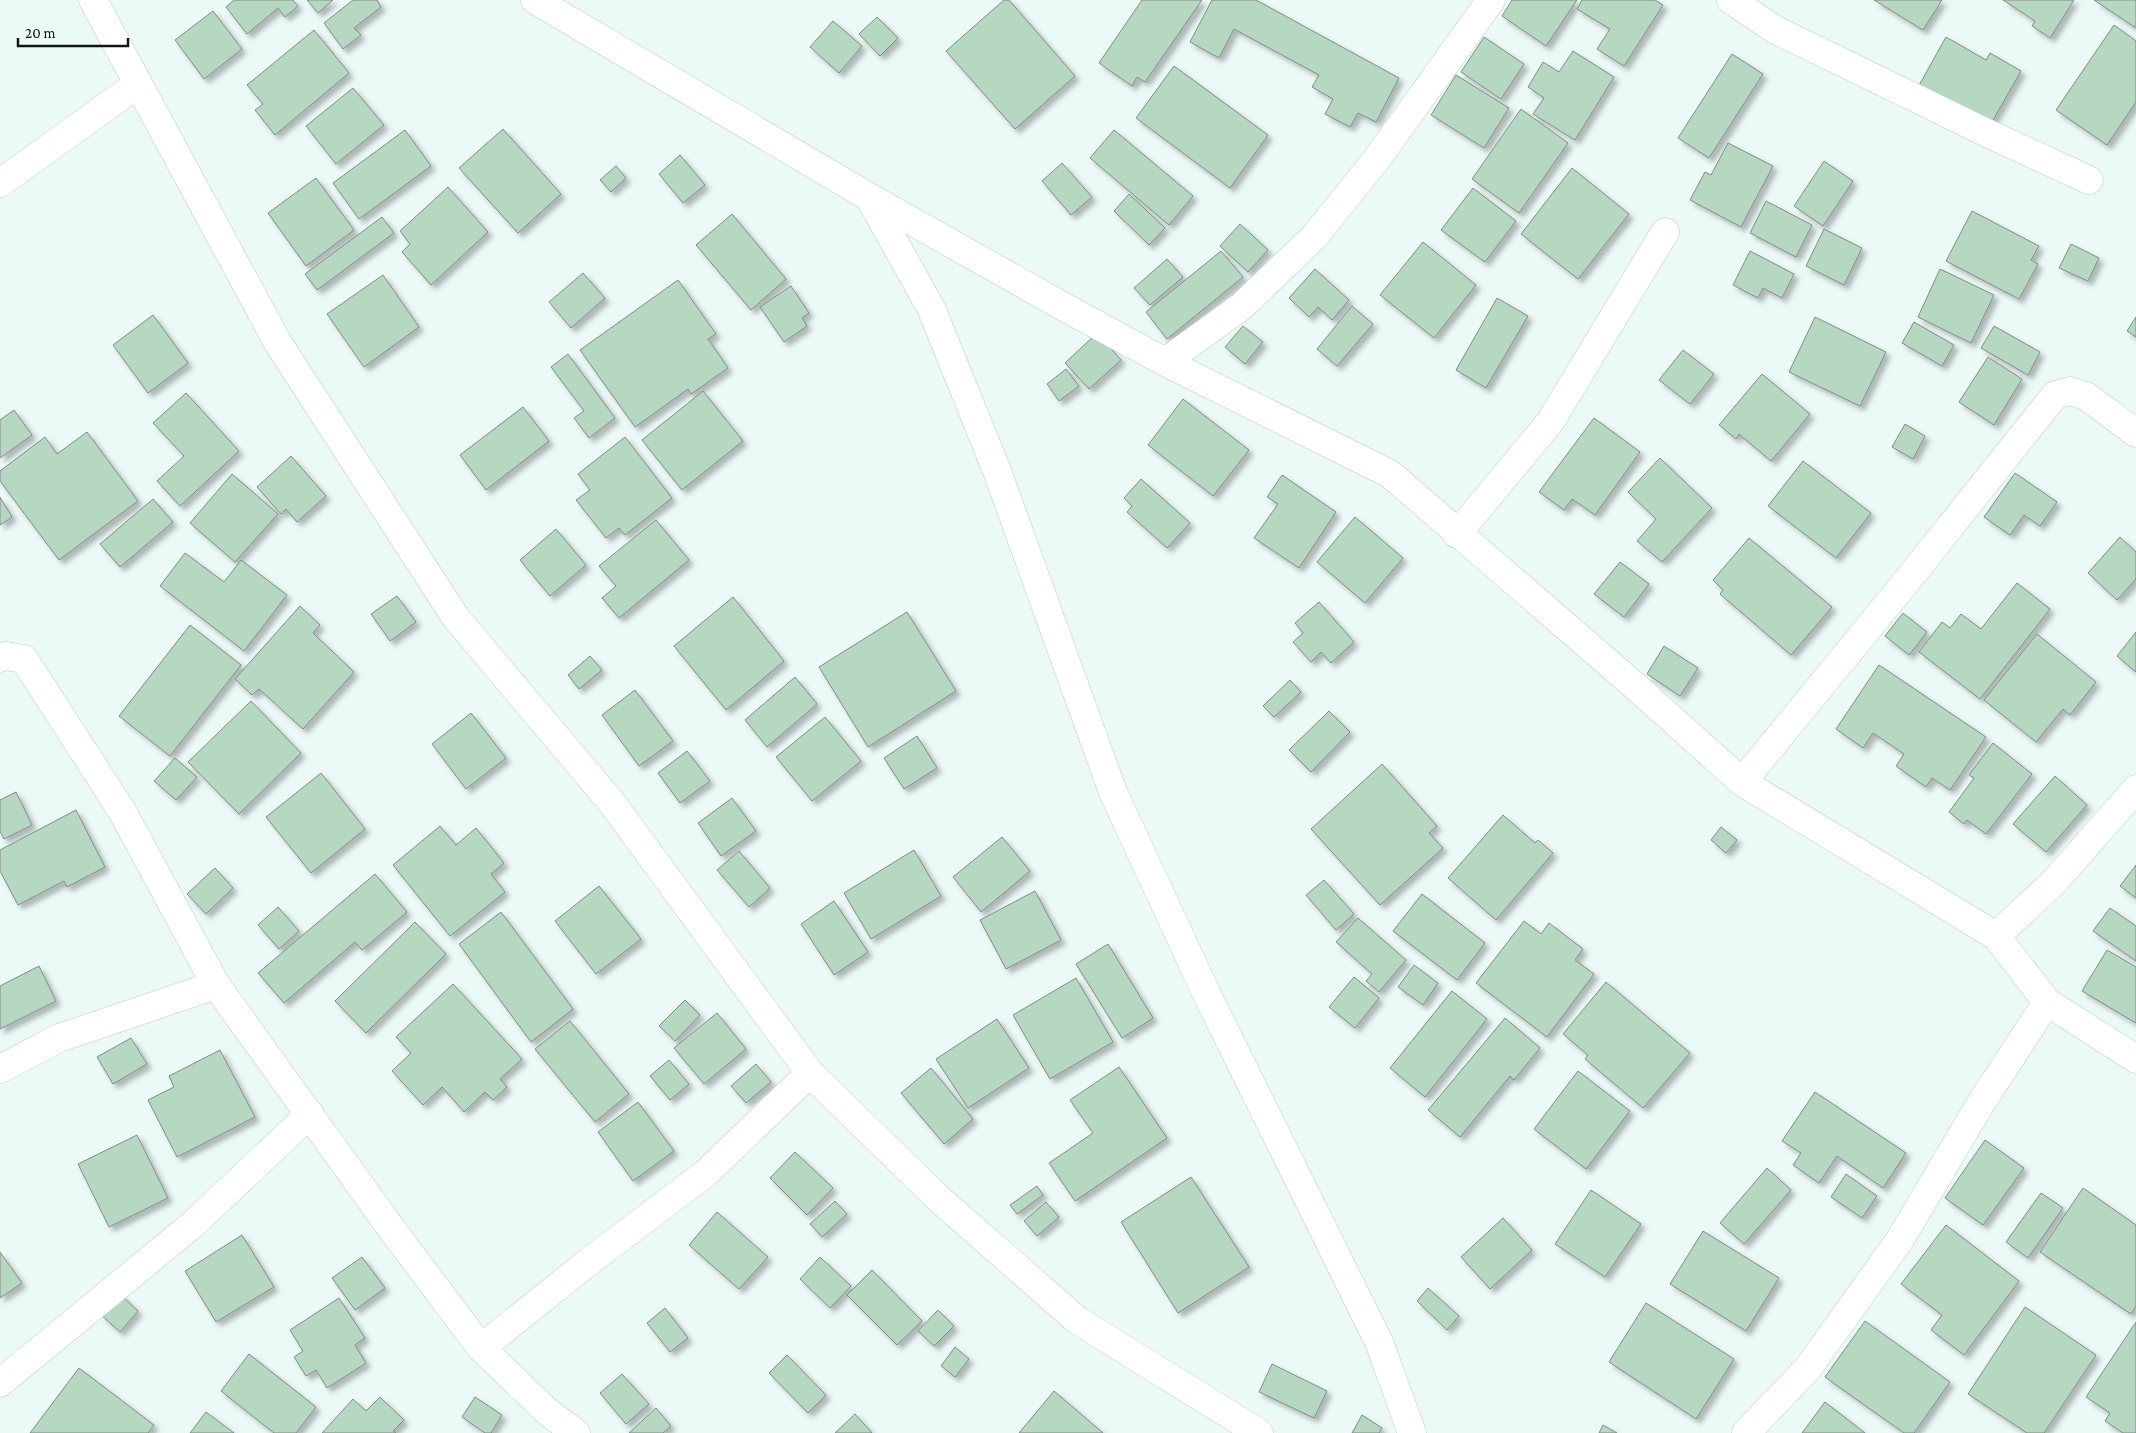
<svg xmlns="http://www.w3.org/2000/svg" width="2136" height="1433" font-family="'Crimson Pro',serif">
<defs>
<filter id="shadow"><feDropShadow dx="4.5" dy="4.5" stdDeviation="2.5" flood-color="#0004"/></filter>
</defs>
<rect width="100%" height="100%" fill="#ecfaf7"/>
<path fill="#b6d8c3" stroke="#818b85" filter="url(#shadow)" d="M234,0h59l5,6 -13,11 -7,-9 -31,26 -21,-27z
M307,0h26l-15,13z
M353,0h24l4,7 -27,21 7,7 -18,14 -19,-26z
M1004,0h5l66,76 -60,53 -69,-78z
M1142,0h60l-57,82 -8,-5 -5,9 -33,-23z
M1212,0h44l143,78 -23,44 -18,-9 -8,14 -25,-13 8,-15 -21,-12 7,-12 -85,-46 -15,29 -29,-16z
M1512,0h65l-31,46 -44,-30z
M1582,0h73l8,5 -39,61 -27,-17 13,-20 -33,-20z
M1874,0h68l-19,30z
M2003,0h71l-24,38 -18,-12 3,-5z
M2094,0h42v28z
M213,11l29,38 -38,30 -29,-39z
M877,17l21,21 -18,18 -21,-22z
M833,21l29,25 -23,27 -29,-26z
M2114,25l22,16v61l-29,43 -51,-35z
M314,30l35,43 -74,62 -20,-25 8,-6 -16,-19z
M1484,37l40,27 -23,35 -40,-27z
M1946,37l40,23 4,-7 31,18 -33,58 -71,-40z
M1573,51l41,26 -39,63 -42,-26 11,-16 -16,-11 15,-25 16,10z
M1732,54l31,20 -54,84 -31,-20z
M1174,66l94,69 -38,53 -94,-70z
M1456,75l53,33 -25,40 -53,-33z
M353,88l31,37 -48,39 -30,-38z
M1521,109l47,34 -49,70 -47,-34z
M503,129l58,65 -43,39 -59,-65z
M405,130l26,36 -72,53 -26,-36z
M1114,130l79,66 -24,29 -79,-67z
M1728,143l45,23 -32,61 -51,-27 15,-28 6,3z
M680,155l25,30 -22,18 -24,-29z
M1824,161l29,20 -30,45 -29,-20z
M1062,163l30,34 -21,18 -29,-34z
M616,166l10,12 -15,14 -11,-12z
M1572,168l57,46 -51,65 -57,-45z
M316,178l38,52 -48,36 -38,-53z
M448,187l40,45 -57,53 -29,-33 8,-8 -10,-13z
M1473,188l43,33 -31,41 -44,-32z
M1129,194l36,34 -16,17 -35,-34z
M1766,201l46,24 -16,32 -46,-24z
M1972,211l67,35 -8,14 7,4 -19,35 -73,-38z
M732,214l54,65 -35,31 -55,-65z
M382,217l12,16 -77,57 -12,-16z
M1240,224l28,26 -20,22 -28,-26z
M1824,229l38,19 -18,37 -38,-19z
M1423,242l53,43 -42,53 -54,-43z
M2071,244l28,14 -11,23 -29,-13z
M1221,251l22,26 -76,62 -21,-27z
M1750,251l44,23 -12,24 -19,-10 -5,10 -25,-13z
M1167,259l16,18 -33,28 -16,-17z
M1315,269l34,31 -17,20 -14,-13 -9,10 -20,-19z
M1940,269l54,26 -23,48 -53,-26z
M583,273l22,25 -34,30 -22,-26z
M383,275l36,52 -55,40 -37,-53z
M678,280l38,54 -8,5 20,29 -37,26 -3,-5 -53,38 -55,-77z
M791,286l18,27 -7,5 5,8 -23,16 -24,-35z
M1497,298l31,18 -42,72 -30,-18z
M1352,306l21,18 -36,42 -20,-17z
M153,315l35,48 -40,30 -35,-48z
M1815,317l71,35 -26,54 -71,-34z
M2136,317v20l-9,-6z
M1914,322l40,23 -12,21 -40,-23z
M1243,326l20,16 -18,22 -20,-17z
M1994,326l46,26 -12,23 -47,-27z
M1097,333l24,27 -32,29 -24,-26z
M1683,350l31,24 -24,30 -31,-24z
M568,354l47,64 -26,20 -15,-20 10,-7 -33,-44z
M1988,357l34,22 -28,46 -35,-23z
M1066,369l13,17 -20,15 -12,-17z
M1762,374l48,40 -39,47 -32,-27 -3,5 -17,-14z
M703,391l40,50 -61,49 -40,-50z
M186,393l53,58 -59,55 -23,-25 27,-25 -31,-33z
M1183,399l66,51 -36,46 -65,-51z
M523,407l26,34 -63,49 -26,-35z
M14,410l18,25 -32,23v-38z
M1594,418l46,34 -45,63 -23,-16 -8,11 -25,-18z
M1905,424l20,12 -12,23 -21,-12z
M87,432l51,69 -79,59 -59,-79v-10l45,-34 12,17z
M625,437l47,61 -47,37 -6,-7 -13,10 -30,-38 14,-10 -12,-16z
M291,456l35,40 -29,26 -11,-13 -5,5 -24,-27z
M1660,458l52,50 -50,54 -25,-21 19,-22 -28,-27z
M1803,461l68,52 -35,45 -68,-52z
M2015,473l42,29 -17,24 -16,-11 -14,20 -26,-18z
M232,474l46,40 -43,48 -45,-39z
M1282,475l54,37 -37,56 -45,-30 24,-34 -11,-7z
M1141,479l49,44 -23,25 -40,-36 5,-6 -8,-8z
M0,497l12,20 -12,8z
M153,499l20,23 -53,45 -20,-23z
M1355,517l48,41 -38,45 -48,-41z
M656,520l33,40 -70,58 -17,-20 14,-12 -17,-20z
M556,529l30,36 -36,31 -30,-36z
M2120,537l16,15v27l-19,21 -29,-27z
M1749,538l83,69 -41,48 -71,-61 3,-4 -10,-10z
M185,553l39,29 17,-22 46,35 -43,56 -84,-65z
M1620,562l29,22 -25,33 -30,-23z
M2017,583l33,26 -70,90 -61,-47 23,-30 8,6 11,-14 20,15z
M397,596l19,26 -26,19 -19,-27z
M733,597l51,64 -58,49 -52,-64z
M1319,602l35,40 -23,21 -10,-11 -10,10 -18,-20 10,-9 -8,-10z
M300,606l20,19 -7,8 41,39 -51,57 -44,-40 -7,6 -17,-16z
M907,612l49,79 -88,56 -49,-80z
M1903,613l24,19 -18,23 -24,-19z
M190,625l51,40 -71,91 -51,-40z
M2136,632v40l-19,-16z
M2037,634l59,48 -26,33 -7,-6 -27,33 -52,-42z
M1664,646l34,22 -18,28 -33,-22z
M590,656l12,14 -23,19 -11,-14z
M1879,665l107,72 -36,53 -18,-12 -6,9 -30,-21 8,-12 -31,-21 -10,15 -27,-19z
M795,677l22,27 -50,43 -22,-27z
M1290,680l11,12 -27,25 -11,-11z
M635,690l38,51 -34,25 -37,-51z
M251,701l50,52 -62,61 -51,-52z
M1329,711l21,21 -39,40 -22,-22z
M471,713l35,45 -40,31 -34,-45z
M825,717l36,44 -49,40 -36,-44z
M917,736l20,32 -33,21 -20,-31z
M1993,743l39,31 -46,60 -19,-14 -3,4 -15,-12 25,-34 -5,-3z
M687,751l23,30 -30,22 -22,-30z
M175,758l22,19 -21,23 -22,-19z
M1382,764l55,62 -8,7 14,15 -63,57 -69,-76z
M321,773l44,56 -54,44 -45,-56z
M2055,776l32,29 -41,47 -33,-28z
M16,792l16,33 -28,14 -4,-8v-31z
M732,798l24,33 -35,25 -23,-33z
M76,810l29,57 -38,20 -3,-6 -46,24 -18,-34v-21z
M1503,815l32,28 3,-3 15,13 -57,67 -48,-42z
M440,826l16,19 20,-17 28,35 -13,11 14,18 -55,44 -57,-71z
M1721,827l16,13 -11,13 -15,-13z
M1002,837l28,34 -49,41 -28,-35z
M914,850l27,46 -70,43 -27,-46z
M739,851l31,37 -21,19 -32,-37z
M2136,865v33l-16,-12z
M215,868l18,20 -27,26 -19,-20z
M375,874l32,38 -45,38 -7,-8 -71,61 -26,-30z
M1324,880l30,34 -18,16 -30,-35z
M599,886l42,53 -45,35 -41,-53z
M1035,891l26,49 -55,29 -26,-49z
M1422,894l63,49 -28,37 -64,-49z
M834,901l34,51 -34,23 -33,-51z
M278,907l21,24 -20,18 -21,-24z
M2110,908l26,18v35l-43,-30z
M501,912l72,97 -42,33 -72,-98z
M1358,918l48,42 -27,32 -13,-11 6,-7 -36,-32z
M1524,921l17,13 8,-11 34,26 -8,11 19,14 -47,63 -71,-54z
M415,922l31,32 -80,79 -31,-32z
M1108,944l45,74 -31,20 -46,-74z
M2107,950l29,17v56l-54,-32z
M1414,965l24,18 -15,22 -25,-18z
M39,966l17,35 -56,28v-43z
M1354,977l25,21 -24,30 -26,-21z
M1076,978l37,64 -63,37 -37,-64z
M1606,982l84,71 -47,55 -58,-49 3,-4 -25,-21z
M453,984l69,75 -22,20 7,8 -14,13 -8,-8 -21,20 -22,-25 -19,18 -31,-34 19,-18 -15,-16z
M1452,991l35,28 -62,78 -35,-29z
M685,1000l15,15 -25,26 -16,-15z
M717,1013l29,36 -42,35 -30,-36z
M1505,1018l35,30 -26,32 -4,-4 -50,61 -32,-27z
M997,1019l32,49 -61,40 -32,-49z
M570,1021l59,73 -34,28 -60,-73z
M131,1038l16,26 -34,20 -16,-27z
M220,1050l35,67 -78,40 -29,-57 26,-13 -5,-11z
M669,1060l20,24 -19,16 -20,-24z
M756,1064l15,18 -25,21 -15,-17z
M1119,1067l48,71 -92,63 -26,-38 44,-30 -23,-33z
M931,1068l42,51 -29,25 -43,-51z
M1578,1071l52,40 -44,58 -52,-40z
M1815,1092l91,61 -23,35 -46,-32 -18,27 -26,-18 8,-12 -19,-12z
M638,1102l36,49 -41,30 -35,-49z
M137,1135l31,63 -59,29 -31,-63z
M1985,1140l39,28 -41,57 -38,-27z
M795,1152l38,36 -26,27 -37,-37z
M1767,1168l24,22 -47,54 -24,-21z
M1846,1174l31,22 -15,22 -31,-21z
M1191,1177l58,90 -71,46 -57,-91z
M1037,1186l6,9 -26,19 -7,-9z
M2083,1188l53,37v81l-5,8 -91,-62z
M1591,1190l50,34 -36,53 -50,-33z
M2041,1193l22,15 -35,50 -22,-16z
M835,1201l12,13 -25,23 -12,-13z
M1046,1202l13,15 -22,19 -13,-15z
M717,1212l51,45 -29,32 -50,-44z
M1503,1218l29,32 -42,39 -29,-32z
M1946,1225l73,56 -55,74 -33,-25 11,-15 -41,-31z
M1703,1231l76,47 -33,53 -76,-47z
M242,1235l32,52 -58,35 -31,-51z
M0,1252l22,31 -22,15z
M362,1257l23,31 -30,22 -23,-32z
M820,1257l31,29 -21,22 -30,-29z
M872,1270l50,51 -25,24 -50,-50z
M1428,1288l31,28 -12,14 -30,-29z
M119,1293l19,18 -18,21 -19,-17z
M339,1298l26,40 -10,7 11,18 -39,25 -11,-18 -10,6 -12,-19 9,-6 -13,-21z
M1646,1303l88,56 -38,60 -87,-57z
M2025,1307l71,48 -52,78h-17l-59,-39z
M665,1308l23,30 -18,14 -23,-29z
M938,1310l16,16 -20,20 -16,-15z
M1865,1321l85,61 -36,51h-10l-79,-56z
M2136,1322v111h-13l-18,-12 5,-8 -24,-16z
M955,1347l14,12 -14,18 -14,-11z
M249,1354l67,53 -20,26h-22l-53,-42z
M787,1355l39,40 -18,18 -39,-40z
M1272,1364l55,27 -13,27 -55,-26z
M79,1368l75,57 -6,8h-118z
M622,1374l27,30 -23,20 -26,-31z
M1054,1391l49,42h-84z
M380,1397l24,23 -11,11 3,2h-74l31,-34 13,12z
M475,1397l27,18 -11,18h-6l-23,-16z
M1825,1402l40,31h-63z
M656,1408l15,18 -8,7h-34z
M206,1412l28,21h-44z
M855,1414l17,19h-37z
M1362,1415l20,13 -3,5h-27z
M1603,1425l14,8h-18z"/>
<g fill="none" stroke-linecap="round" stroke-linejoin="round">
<g stroke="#becbc8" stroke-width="29">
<path id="minor" d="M93,0l185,343 178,275 156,185 198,270 128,125 139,122 182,113
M535,0l334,197 188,106 108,59 225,112 245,212 107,96 254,154 51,66 89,57
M1731,0l43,29 213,104 102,47
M0,183l138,-99
M869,197l62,111 66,163 116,321 96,207 170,343 33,91
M1165,362l77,-56 72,-69 62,-77 115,-160
M1457,534l93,-112 115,-190
M0,658l6,-2 18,3 98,152 94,174 177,246 88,117 68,65 27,20
M1742,782l164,-200 149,-187 15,-4 16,5 50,37
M1996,936l57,-53 83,-94
M0,1069l59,-31 157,-53
M481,1348l110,-88 115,-87 104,-100
M0,1383l192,-158 118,-111
M1746,1433l62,-65 91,-127 82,-138 66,-101"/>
</g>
<use href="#minor" stroke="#fff" stroke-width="28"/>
</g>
<path d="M18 38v8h110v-8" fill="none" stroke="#111615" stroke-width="2.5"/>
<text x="25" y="38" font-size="15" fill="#111615" stroke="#ecfaf7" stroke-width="4" paint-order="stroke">20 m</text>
</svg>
